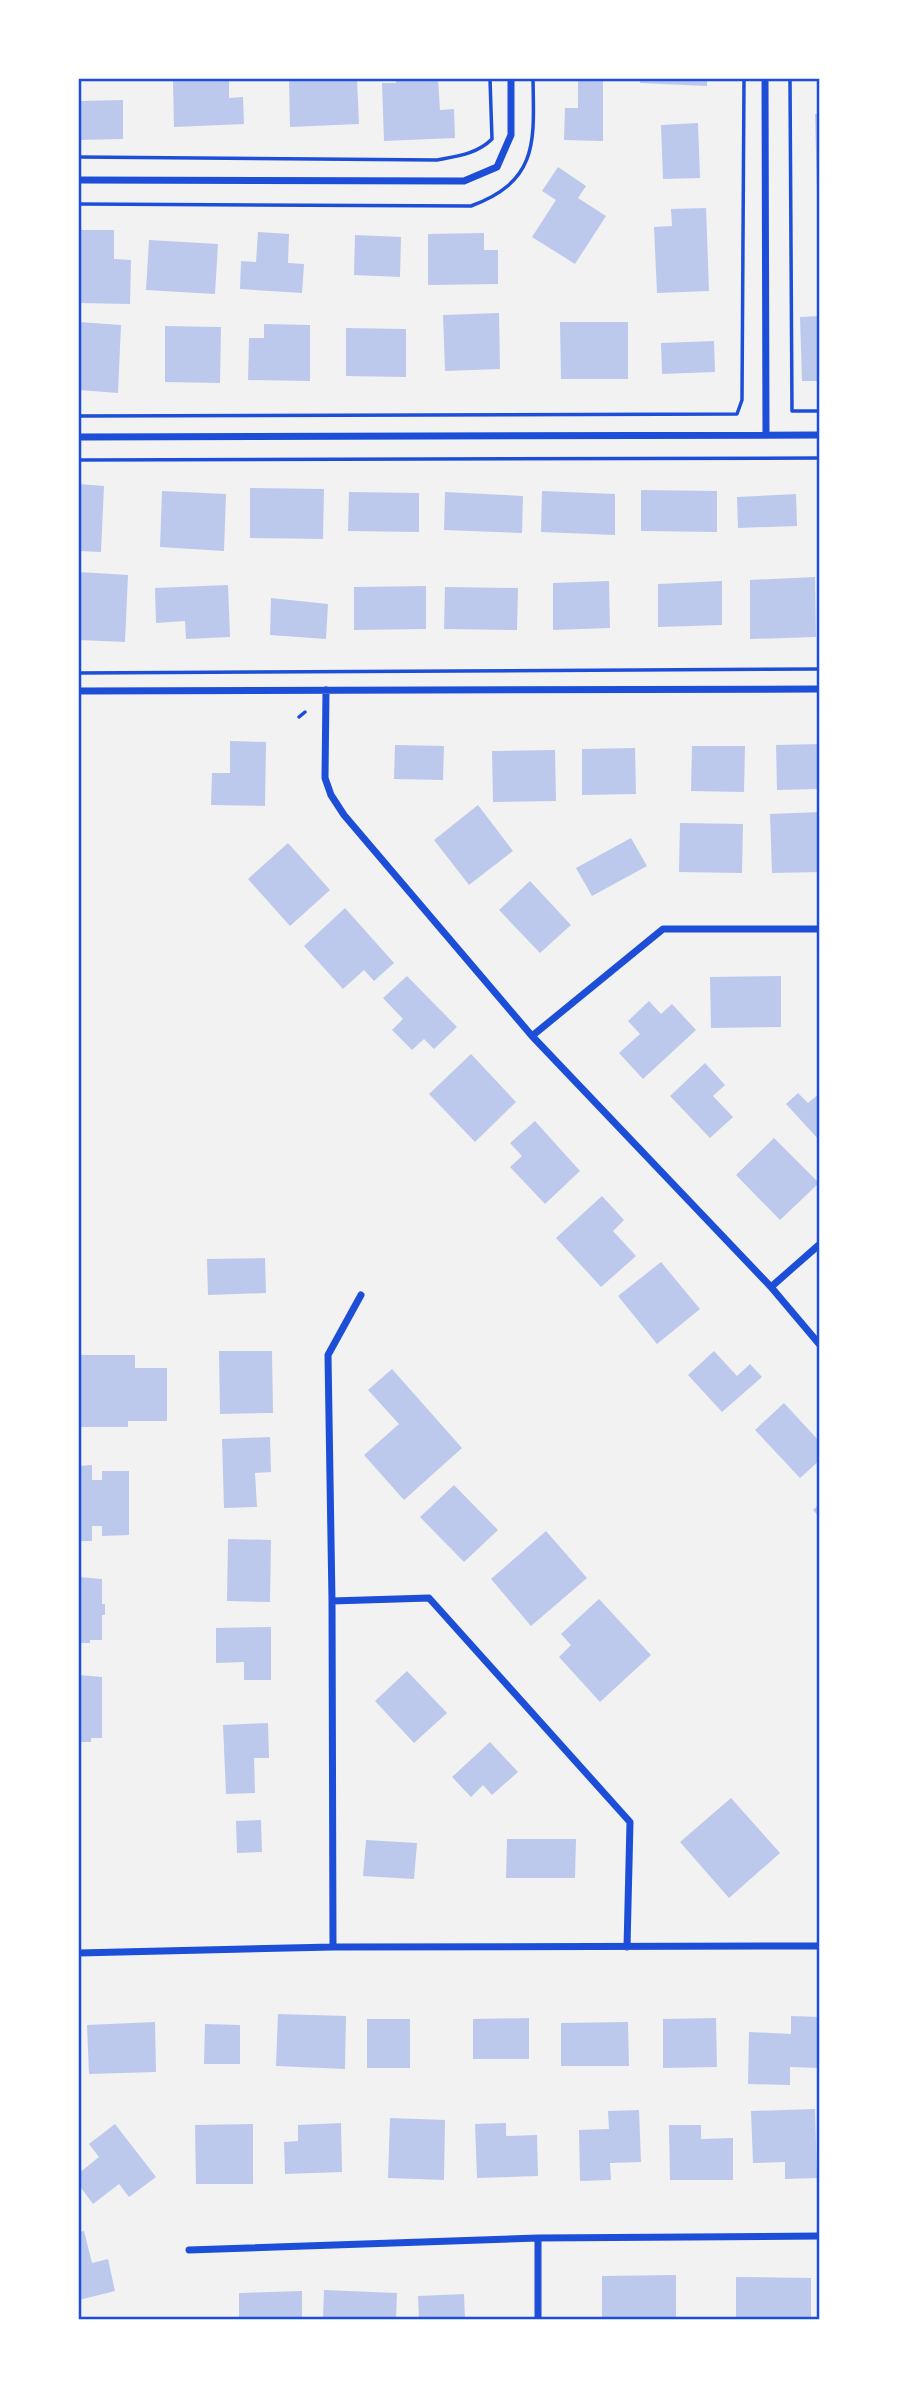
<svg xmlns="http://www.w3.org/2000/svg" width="899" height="2398" font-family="'Sofia Sans Condensed',sans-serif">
<rect width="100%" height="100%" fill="#f2f2f2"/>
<path fill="#bdc9ec" d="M173,79h56v19l14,-1 1,27 -70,3z
M289,79h68l2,45 -69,3z
M396,79h42l2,31 14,-1 1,29 -71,3 -2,-58h14z
M578,79h25v62l-39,-1 1,-32h13z
M640,79h67v7l-67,-3z
M123,100v39l-44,1v-39z
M815,114h5v78h-3z
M698,123l2,55 -37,1 -2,-54z
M558,167l28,19 -8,12 28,18 -31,48 -43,-27 24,-37 -14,-9z
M706,208l3,83 -52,2 -3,-66 18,-1 -1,-17z
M79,230h35v29l17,1 -1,44 -51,-1z
M258,232l31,2 -1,29 16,1 -2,29 -62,-4 1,-28 15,1z
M484,233v17h14v34l-70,1v-51z
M355,235l46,2 -1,40 -46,-2z
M149,240l69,4 -3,50 -69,-4z
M499,313l1,56 -55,2 -2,-56z
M820,316v65h-18l-2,-64z
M79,322l42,3 -3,68 -39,-3z
M560,322h68v57h-67z
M264,324l46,1v56l-62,-1 1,-42h15z
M165,326l56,1 -1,56 -55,-1z
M346,328l60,1v48l-60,-1z
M714,341l1,31 -53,2 -1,-31z
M79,484l25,2 -3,66 -22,-1z
M250,488l74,1 -1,50 -73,-1z
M641,490l76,1v41l-76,-1z
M162,491l64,3 -2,57 -64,-4z
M542,491l73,3v41l-74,-3z
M349,492l70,1v39l-71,-1z
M445,492l78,4 -1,37 -78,-3z
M796,494l1,32 -59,2 -1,-31z
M79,572l49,3 -3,67 -46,-2z
M815,577l1,60 -66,2v-59z
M609,581l1,47 -57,2v-47z
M722,581v44l-64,2v-43z
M228,585l2,52 -44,2 -1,-18 -29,2 -1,-35z
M426,586v43l-72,1v-43z
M445,587l73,1 -1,42 -73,-1z
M271,598l57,6 -2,35 -56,-4z
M230,741l36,1 -1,64 -54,-1 1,-32h18z
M820,744v45l-43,1 -1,-45z
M395,745l49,1 -1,34 -49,-1z
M692,746h53l-1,46 -53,-1z
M635,748l1,46 -54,1v-46z
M555,750l1,51 -63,1 -1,-51z
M478,805l35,46 -44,34 -35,-45z
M820,812v60l-48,1 -2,-59z
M680,823l63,1 -1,49 -63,-1z
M631,838l16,28 -55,30 -16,-28z
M288,843l42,47 -40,36 -42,-47z
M530,881l41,44 -31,28 -41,-43z
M345,908l49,55 -20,18 -10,-11 -21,19 -39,-43z
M407,976l50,51 -23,22 -10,-10 -12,11 -20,-20 11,-11 -20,-21z
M781,976v51l-70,1 -1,-51z
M649,1001l12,13 11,-10 24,26 -53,49 -24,-26 21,-19 -12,-13z
M471,1054l45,48 -41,40 -46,-48z
M705,1063l20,22 -12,11 20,21 -23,21 -40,-42z
M798,1093l10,10 12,-10v48l-34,-37z
M535,1121l45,50 -35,33 -35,-37 12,-11 -12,-13z
M774,1138l45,45 -39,37 -44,-45z
M602,1196l22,24 -11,11 23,25 -35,31 -45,-49z
M265,1258l1,35 -58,2 -1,-36z
M661,1262l39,47 -43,35 -39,-48z
M219,1351h53l1,62 -53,1z
M714,1351l23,25 13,-12 12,13 -40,35 -34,-37z
M79,1355h56v13h32v53h-39v6h-49z
M392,1369l70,79 -58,52 -40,-45 35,-31 -31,-34z
M784,1403l36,39v18l-20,18 -45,-48z
M270,1437l1,35 -16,1 2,34 -33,1 -2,-69z
M92,1465v15h10v-9h27v64l-27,1v-10h-10v15h-13v-75z
M454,1485l44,45 -34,32 -44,-45z
M820,1503v15l-7,-8z
M546,1531l41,47 -56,48 -40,-47z
M228,1539l43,1 -1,62 -43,-1z
M79,1577l23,2v25h3v11h-3v25h-12v3h-11z
M599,1599l52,56 -51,47 -41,-45 12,-12 -10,-11z
M271,1627v53h-27v-18l-28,1v-35z
M407,1671l40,42 -33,30 -39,-42z
M79,1675l23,2v61h-11v4h-12z
M268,1723l1,35h-15l1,35 -29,1 -3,-69z
M490,1742l28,30 -26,23 -9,-10 -12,12 -19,-20z
M731,1798l49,55 -51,45 -49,-56z
M261,1820l1,32 -25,1 -1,-32z
M507,1839h69l-1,39h-69z
M366,1840l51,3 -3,36 -51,-3z
M278,2014l68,2 -1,53 -69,-3z
M791,2016l29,1 -1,51 -29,-1v18l-42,-1 1,-52 42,2z
M529,2018v41h-56v-40z
M716,2018l1,49 -54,1v-49z
M367,2019h43v49h-43z
M155,2022l1,50 -67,2 -2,-49z
M628,2022l1,44h-68v-43z
M205,2024l35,1v39h-36z
M815,2109l2,69 -32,1v-17l-32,1 -2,-52z
M639,2110l2,52 -31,1 1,17 -31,1 -1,-51 30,-1 -1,-18z
M390,2118l55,2 -1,60 -56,-2z
M341,2123l1,49 -57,2 -1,-32 14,-1v-16z
M506,2123v13l31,-1 1,41 -61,2 -2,-54z
M115,2124l41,53 -27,20 -10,-13 -26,20 -14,-19v-12l20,-16 -10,-13z
M253,2124v60h-57l-1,-59z
M669,2125h32v14l32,-1v42h-63z
M84,2231l8,32 16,-4 7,32 -36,9v-68z
M676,2275v44h-74v-43z
M736,2277l75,1v41h-75z
M324,2290l73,3 -1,26h-73z
M302,2291v28h-63v-26z
M464,2294l1,25h-46l-1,-23z"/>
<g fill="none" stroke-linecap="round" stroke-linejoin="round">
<path stroke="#1d4ed8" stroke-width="3.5" d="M790,79l2,332h28
M79,157l358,3c21,-4 40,-6 55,-21l-2,-60
M79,204l392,2c68,-25 63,-65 62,-127
M79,416l658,-2 5,-14 2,-321
M79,460l741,-2
M79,673l741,-4
M299,717l6,-5"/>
<path stroke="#1d4ed8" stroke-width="7" d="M765,79l1,356
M79,180l385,1 33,-14 14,-32v-56
M79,437l741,-2
M326,690l-1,88 6,17 13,20 188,221 239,251 49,58
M79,691l741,-2
M532,1036l131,-107h157
M771,1287l49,-43
M332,1601l97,-3 201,224 -3,125
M333,1947l-1,-346 -4,-246 33,-60
M79,1953l254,-6 487,-1
M189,2250l349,-12 282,-2
M538,2319v-81"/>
</g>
<rect width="899" height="2398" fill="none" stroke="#ffffff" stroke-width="161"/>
<rect x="80" y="80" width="738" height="2238" fill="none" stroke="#1d4ed8" stroke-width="2.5"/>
</svg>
